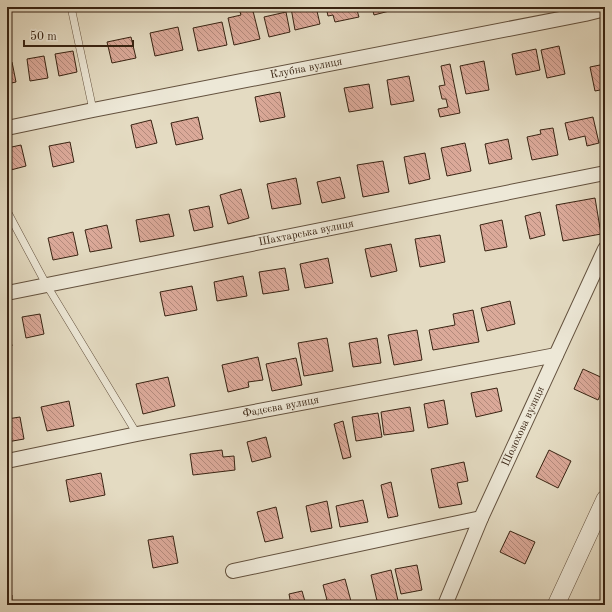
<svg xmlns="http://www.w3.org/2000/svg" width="612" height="612" font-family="'Old Standard TT',serif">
<defs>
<pattern id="building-back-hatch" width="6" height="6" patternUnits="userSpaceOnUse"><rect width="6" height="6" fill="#dba999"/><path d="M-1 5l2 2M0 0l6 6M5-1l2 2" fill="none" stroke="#b3897b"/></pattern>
</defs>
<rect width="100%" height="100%" fill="#e4dbc2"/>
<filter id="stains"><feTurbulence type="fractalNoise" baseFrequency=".005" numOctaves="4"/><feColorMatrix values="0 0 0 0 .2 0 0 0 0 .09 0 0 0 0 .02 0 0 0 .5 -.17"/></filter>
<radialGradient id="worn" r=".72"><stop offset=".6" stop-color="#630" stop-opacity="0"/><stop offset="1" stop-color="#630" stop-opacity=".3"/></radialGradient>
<path fill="url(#building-back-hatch)" stroke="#382312" d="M252,7l8,32 -26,6 -6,-27 13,-3 -2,-6z
M296,7h20l4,17 -25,6 -4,-22z
M326,7h30l3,10 -24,5 -2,-7 -5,1z
M372,7h20l1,3 -19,5z
M286,12l4,20 -21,5 -5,-20z
M222,22l5,23 -29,6 -5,-23z
M178,27l5,23 -28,6 -5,-23z
M131,37l5,21 -24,5 -5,-21z
M559,46l6,28 -18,4 -6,-28z
M536,49l4,21 -24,5 -4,-21z
M73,51l4,21 -18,4 -4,-22z
M44,56l4,22 -18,3 -3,-22z
M484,61l5,29 -23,4 -6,-28z
M12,62l4,20 -9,2v-21z
M450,64l10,49 -20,4 -2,-8 10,-2 -2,-8h-4l-3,-13 6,-1 -4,-19z
M605,64v25l-10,2 -5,-24z
M409,76l5,25 -23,4 -4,-25z
M369,84l4,24 -24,4 -5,-24z
M280,92l5,25 -25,5 -5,-25z
M198,117l5,22 -27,6 -5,-22z
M593,117l6,26 -12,3 -2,-10 -16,4 -4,-17z
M151,120l6,23 -21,5 -5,-23z
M553,128l5,27 -26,5 -5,-23 14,-3 -1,-4z
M508,139l4,20 -23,5 -4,-20z
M70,142l4,20 -21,5 -4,-21z
M465,143l6,28 -24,5 -6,-28z
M21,145l5,21 -19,5v-23z
M425,153l5,26 -21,5 -5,-27z
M383,161l6,31 -26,5 -6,-32z
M340,177l5,21 -23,5 -5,-21z
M296,178l5,26 -29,5 -5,-25z
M241,189l8,29 -21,6 -8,-29z
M595,198l6,36 -38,7 -7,-36z
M209,206l4,21 -19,4 -5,-21z
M540,212l5,23 -15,4 -5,-23z
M169,214l5,22 -34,6 -4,-22z
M502,220l5,27 -22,4 -5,-26z
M107,225l5,23 -22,4 -5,-22z
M73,232l5,23 -25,5 -5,-22z
M440,235l5,27 -25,5 -5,-28z
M391,244l6,27 -26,6 -6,-28z
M328,258l5,25 -28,5 -5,-24z
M285,268l4,22 -26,4 -4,-22z
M243,276l4,20 -30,5 -3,-19z
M192,286l5,24 -32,6 -5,-24z
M510,301l5,23 -28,7 -6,-23z
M473,310l6,32 -46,8 -4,-20 26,-5 -2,-11z
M40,314l4,20 -18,4 -4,-21z
M417,330l5,30 -28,5 -6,-30z
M7,331h2l3,15 -5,1z
M327,338l6,33 -29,5 -6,-33z
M377,338l4,25 -28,4 -4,-24z
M258,357l5,23 -15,2 1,5 -21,5 -6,-27z
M296,358l6,27 -30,6 -6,-27z
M583,369l22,10v6l-7,15 -24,-11z
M168,377l7,29 -32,8 -7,-30z
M497,388l5,23 -26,6 -5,-24z
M444,400l4,24 -20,4 -4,-24z
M69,401l5,25 -27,5 -6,-24z
M410,407l4,24 -30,4 -3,-23z
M378,413l4,24 -26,4 -4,-24z
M20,417l4,22 -17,3v-23z
M343,421l8,36 -8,2 -9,-35z
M266,437l5,20 -19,5 -5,-20z
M222,450l1,7 11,-1 1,14 -42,5 -3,-21z
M549,450l22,11 -13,27 -22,-11z
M464,462l4,19 -11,2 5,21 -23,4 -8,-39z
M101,473l4,22 -35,7 -4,-22z
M391,482l7,34 -10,2 -7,-33z
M363,500l5,22 -28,5 -4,-21z
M327,501l5,27 -21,4 -5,-26z
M276,507l7,31 -18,4 -8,-30z
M510,531l25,11 -10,22 -25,-12z
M173,536l5,27 -25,5 -5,-28z
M417,565l5,25 -21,4 -6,-25z
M391,570l8,35h-21l-7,-30z
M345,579l7,26h-45l20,-5 -4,-15z
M302,591l4,14h-15l-2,-11z
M7,595h5v10h-5z"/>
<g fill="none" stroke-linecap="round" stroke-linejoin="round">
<g stroke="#63513e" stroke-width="8">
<path id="service" d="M71,7l22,103
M7,211l39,73 91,150"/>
</g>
<g stroke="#63513e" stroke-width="16">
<g id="minor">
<path id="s1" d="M7,128l86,-18 492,-96 20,-5"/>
<path id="s2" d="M7,293l598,-120"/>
<path id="s3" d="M7,461l130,-27 419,-79"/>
<path d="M233,571l248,-53"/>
<path id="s4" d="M445,605l36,-87 124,-269"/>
</g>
</g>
<g stroke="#63513e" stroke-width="18">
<path id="tertiary" d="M556,605l49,-106"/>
</g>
<use href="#service" stroke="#ede8d7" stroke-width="7"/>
<use href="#minor" stroke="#ede8d7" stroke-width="14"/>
<use href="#tertiary" stroke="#ede8d7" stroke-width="17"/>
</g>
<g text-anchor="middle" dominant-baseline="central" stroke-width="3" stroke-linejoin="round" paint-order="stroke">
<g font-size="11" fill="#382312" stroke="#ede8d7">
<text stroke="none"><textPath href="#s1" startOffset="305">Клубна вулиця</textPath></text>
<text stroke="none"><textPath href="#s2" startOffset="305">Шахтарська вулиця</textPath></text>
<text stroke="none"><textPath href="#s3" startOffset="279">Фадєєва вулиця</textPath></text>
<text stroke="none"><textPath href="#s4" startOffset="195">Шолохова вулиця</textPath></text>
</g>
</g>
<rect width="612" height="612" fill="none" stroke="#e4dbc2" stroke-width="24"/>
<rect x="8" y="8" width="596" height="596" fill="none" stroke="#382312" stroke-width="2"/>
<rect x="12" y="12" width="588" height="588" fill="none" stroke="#382312"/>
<path d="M24 40v6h109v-6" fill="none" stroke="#382312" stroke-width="2"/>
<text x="30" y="40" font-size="12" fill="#382312" stroke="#ede8d7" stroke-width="3" paint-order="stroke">50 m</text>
<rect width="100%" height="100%" filter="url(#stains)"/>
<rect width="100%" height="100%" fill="url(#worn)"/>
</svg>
